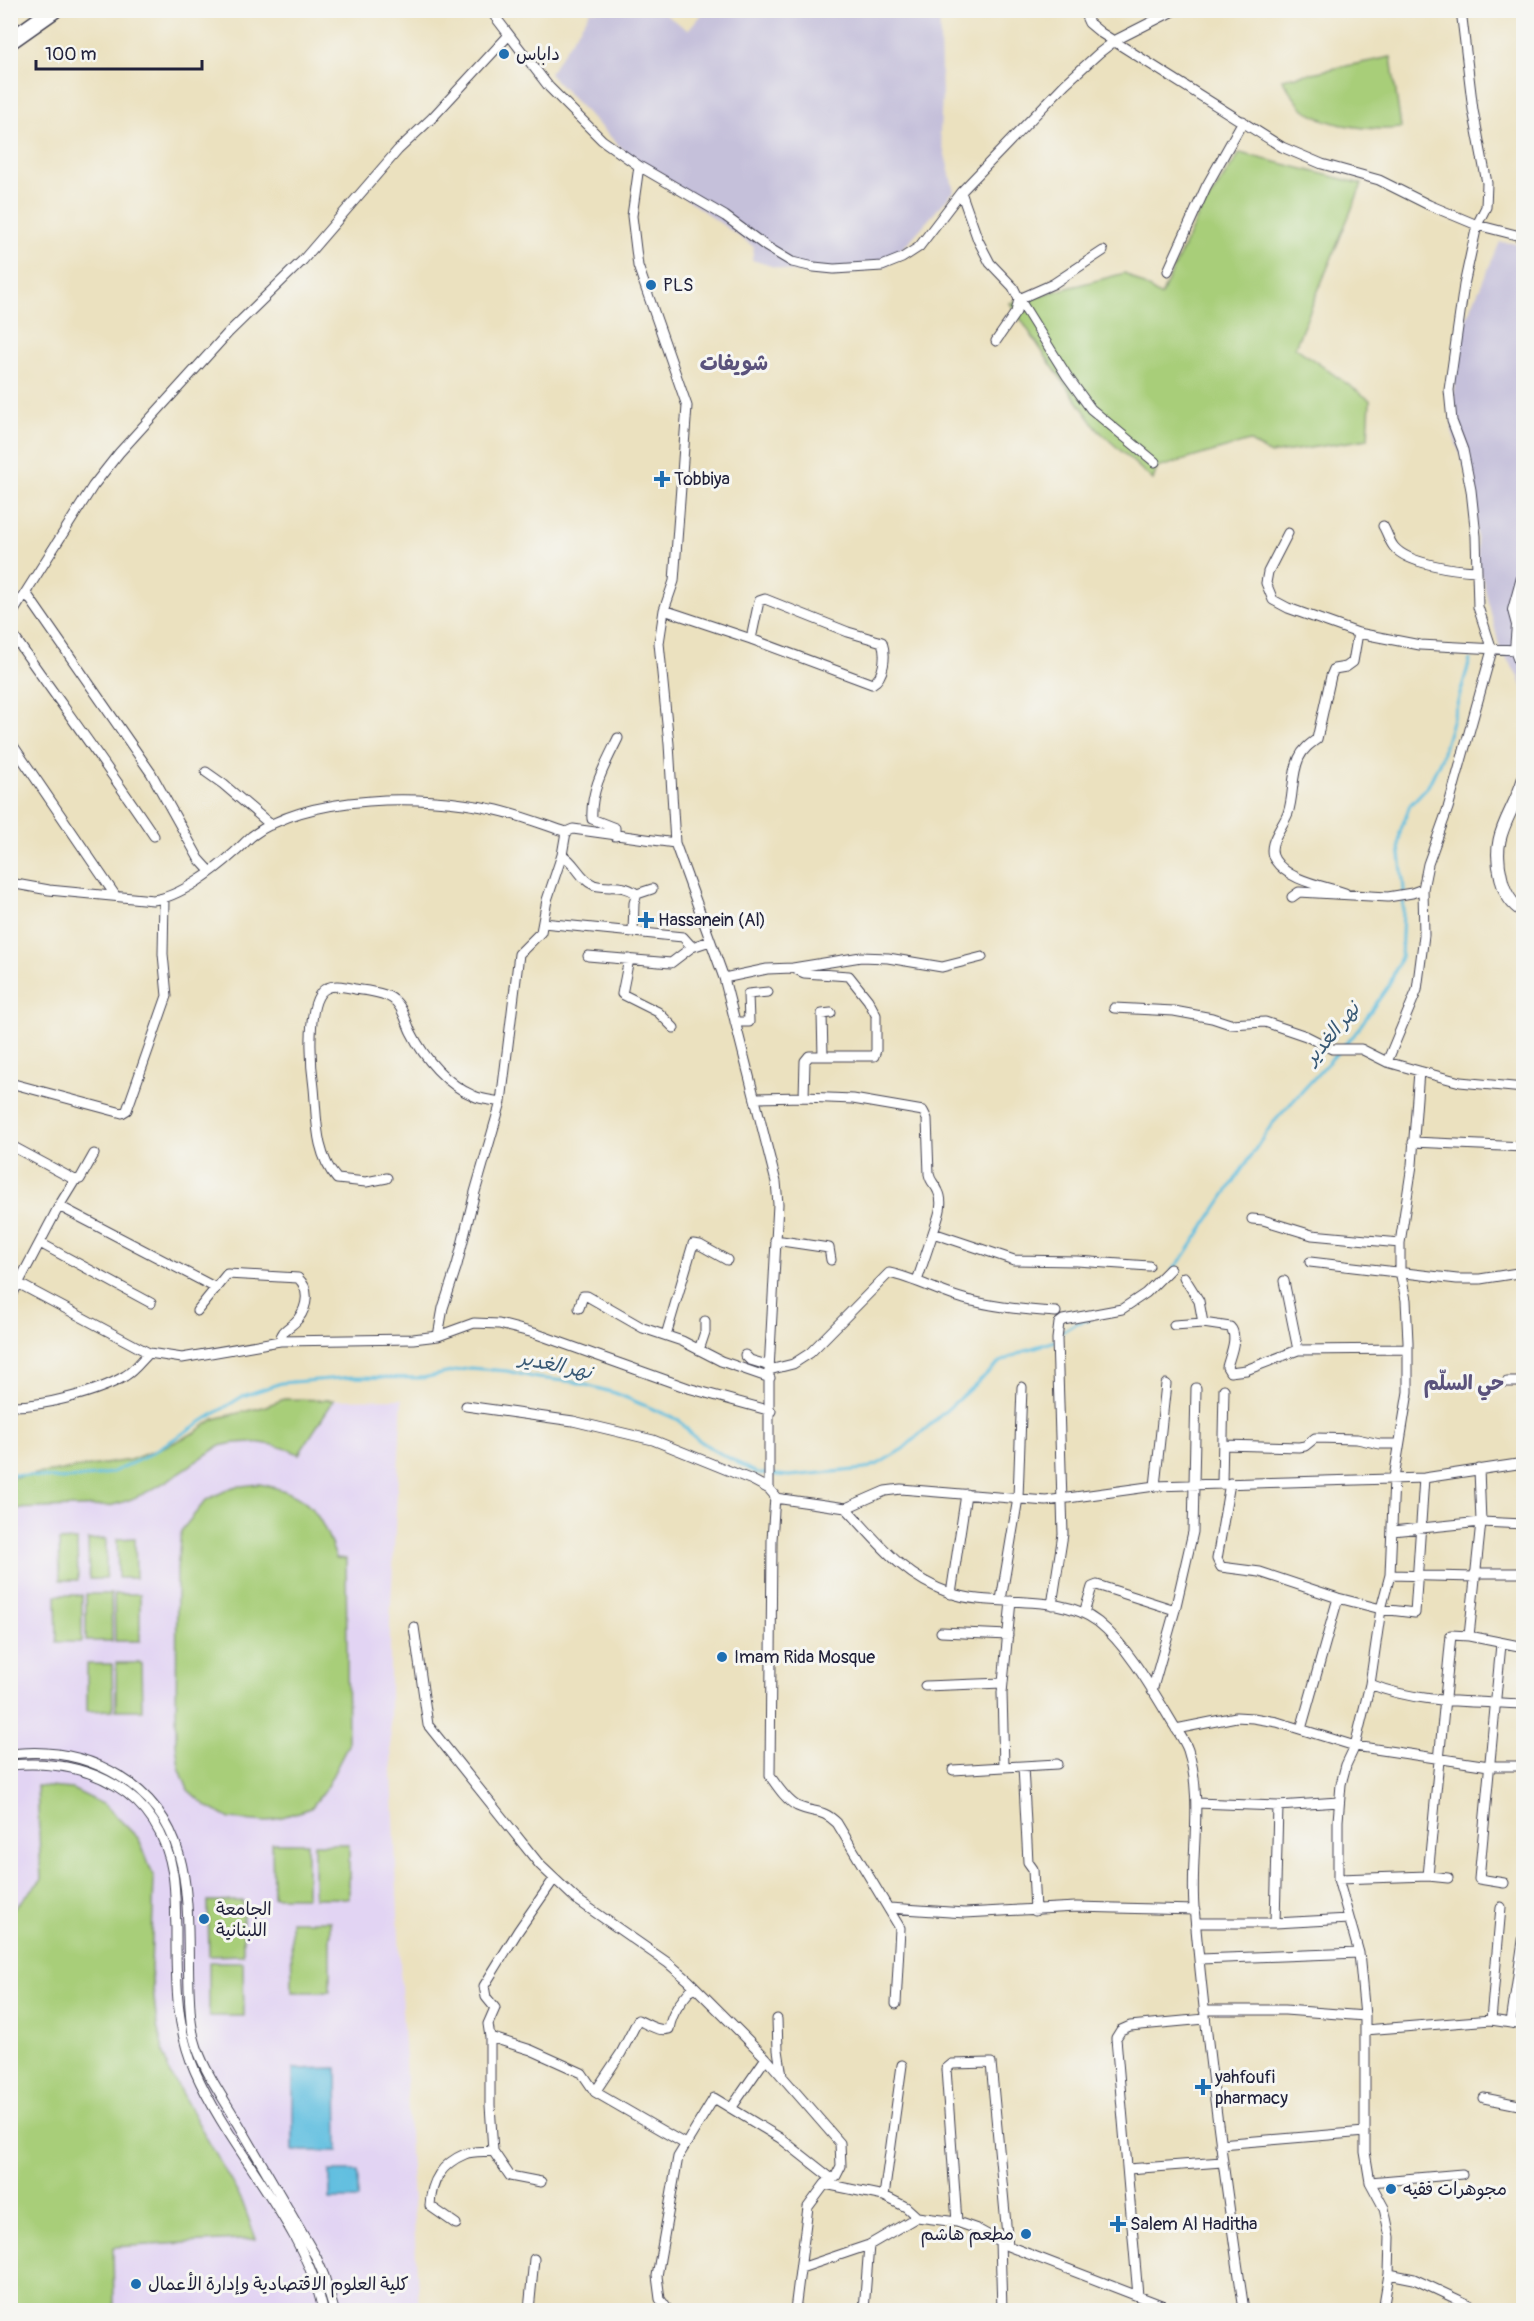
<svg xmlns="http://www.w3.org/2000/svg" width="1534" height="2321" font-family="Pangolin,'Playpen Sans Arabic',sans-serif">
<rect width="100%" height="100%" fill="#f6f6f2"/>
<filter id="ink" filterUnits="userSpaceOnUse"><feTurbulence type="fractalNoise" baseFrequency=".0167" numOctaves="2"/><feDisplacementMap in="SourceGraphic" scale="12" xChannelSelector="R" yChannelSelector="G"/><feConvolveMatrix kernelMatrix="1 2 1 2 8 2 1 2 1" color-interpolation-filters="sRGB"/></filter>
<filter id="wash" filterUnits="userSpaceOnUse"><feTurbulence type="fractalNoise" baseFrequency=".008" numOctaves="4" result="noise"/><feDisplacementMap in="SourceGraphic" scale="24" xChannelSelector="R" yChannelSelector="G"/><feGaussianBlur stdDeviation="1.35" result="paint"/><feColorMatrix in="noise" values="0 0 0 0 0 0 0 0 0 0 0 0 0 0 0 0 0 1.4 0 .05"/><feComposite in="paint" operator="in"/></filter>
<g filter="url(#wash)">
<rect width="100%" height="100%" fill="#ebe1bf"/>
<path fill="#e2d4f3" d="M402,1399l-12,223v101l12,285 17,302h-408l-1,-801 99,-3 12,-3 35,-15 63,-42 17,-4h26l37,11 35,-53z"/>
<path fill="#c5c0da" d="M591,11h69l28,19 16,-19h235l3,85 -2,38 14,57 -66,74 -47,11h-24l-33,-6 -32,-10 2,-13 -116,-82 -89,-91z
M1500,242l23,2v445l-4,-12 -19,-28 -22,-88 -4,-66 -22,-64 4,-89z"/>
<path fill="#a8ce79" stroke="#65785a" stroke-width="1.5" d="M1391,57l10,71c-27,3 -79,-1 -100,-22 -7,-7 -13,-19 -19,-27z
M1240,153l122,31 -67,163 75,53 -2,39 -98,15 -21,-13 -92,27 -4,12 -55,-50 -46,-64 -42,-63 115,-30 36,23 37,-80z
M284,1399l50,1 -35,54c-26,-12 -52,-15 -80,-8 -35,23 -69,51 -110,60l-98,3v-31l119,-18 41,-16 25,-12 18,-13 49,-12z
M259,1484c50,9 62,29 77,74l10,1 2,186 -23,45 -14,18 -45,14 -36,-3 -24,-13 -18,-16 -9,-23 -3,-23 1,-176 4,-37 25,-31 27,-13z
M135,1538l1,40h-18l-1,-39z
M106,1539v40h-17l-1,-39z
M77,1540l1,40h-18l-1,-39z
M86,1594h25l1,47h-26z
M114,1594h26v47h-25z
M56,1595h26v47h-25z
M116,1663h25l1,47h-26z
M87,1664h25l1,46 -26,1z
M37,1786l35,3 33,16 34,34 15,39 -3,91 6,57 11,43 74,132 14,38 -143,8 1,63h-103v-398l30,-32z
M272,1843h35v54h-34z
M314,1844h35v54h-35z
M208,1901h35v54l-34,1z
M291,1921h39v71h-38z
M209,1962h34l1,54h-35z"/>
<path fill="#62bfe0" stroke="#42708e" stroke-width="1.5" d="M337,2068l1,83h-45v-82z
M330,2171h28v28h-28z"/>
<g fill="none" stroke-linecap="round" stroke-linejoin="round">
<path stroke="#62bfe0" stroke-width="3" d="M1344,1045l10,-10 35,-50 12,-28 3,-68 -5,-43 1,-14 10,-27 18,-19 13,-27 29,-99
M1172,1271l13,-16 87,-131 66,-72
M1060,1333l16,-10 12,-3
M10,1474l51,5 35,-3 17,-4 32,-15 98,-61 38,-13 72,-6 70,1 47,-10 37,3 30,7 38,4 40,11 64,27 14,16 19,13 45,24 32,3 76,-7 13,-5 25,-15 96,-86 27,-13 29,-9"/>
</g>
</g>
<g filter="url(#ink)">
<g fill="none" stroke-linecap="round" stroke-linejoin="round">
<g stroke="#403f4f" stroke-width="11">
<path id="street" d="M490,10l59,77 53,53 37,26 -7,50 6,50 49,140 -13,175 -10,29 -5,33 10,101 6,99 49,135 52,204 2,22 -9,166v119
M1083,10l6,13 12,10 181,114 40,17 57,16 50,25 48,20 47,12
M639,166l86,50 42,31 25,15 22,5 20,2 48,-3 20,-8 17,-11 42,-55 104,-108 34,-31 17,-13 59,-30
M961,192l17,48 12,23 23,24 6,12 34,-15 50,-33
M1168,271l38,-84 37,-66
M1019,299l48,77 24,33 64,53
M996,341l20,-29 3,-13
M1383,526c4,6 6,15 11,21 14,17 61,23 82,24
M1288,533l-20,39 -2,11 7,17 15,8 70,25 62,12 96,5
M26,593l125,180 48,86 11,12
M664,610l87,29 121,45c13,-7 14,-30 10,-42l-34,-10 -83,-33 -6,2 -8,38
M10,617l83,-131 26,-33 109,-120 75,-73 95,-110 34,-32 77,-83
M10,631c48,69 98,136 144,205
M10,741l105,154
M206,772l17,12 48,41
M615,836v-8l-23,-9c-2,-29 14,-56 26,-81
M562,855c13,6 18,25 32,30 17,5 25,-3 43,9
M10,883l39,7 104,10c27,-3 62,-30 82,-48 6,-5 11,-11 17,-16 57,-42 173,-42 240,-27 25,5 50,15 74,23l7,-3 102,14
M1345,893c-24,-8 -56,-12 -70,-33 -10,-15 8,-33 13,-47 6,-17 3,-37 11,-55 4,-9 11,-14 18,-19l14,-63 3,-7 12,-2 7,-5 5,-29
M1292,897l7,-5 89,5 24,-4 11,-4
M543,923l140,14 9,10 18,-6
M633,932l1,-29 3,-9 15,-5
M588,956l83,7 21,-16
M629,959l-7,35 36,18 16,16
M793,968l68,-11 27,1 54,9 40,-10
M724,978l43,-9 26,-1 11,5 45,3 19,24 8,15v35l-2,6h-65l-4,5 -1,36
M1114,1008l60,3 38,7 18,6 35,-2 41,14 26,13h29l26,13 32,9 41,11 64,6
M735,1022h14l-1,-28 20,-2
M823,1056l-1,-42 9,-1
M1387,1062l30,-72 7,-55 -1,-46 5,-25 20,-56 44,-158 -14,-43 -2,-71 -5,-46 -8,-40 -11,-29 -3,-31 15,-105 13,-60 9,-18 1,-24 -14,-73 -12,-100
M10,1083l112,30 5,-3 40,-114 -4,-42 1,-56
M755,1098l49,-1 49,2 70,12 4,8 2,55c2,10 6,9 9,17 7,13 -1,29 -5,42
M1413,1142l111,5
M10,1145l65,35
M387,1178l-21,4 -29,-3c-22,-25 -20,-60 -23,-91 -3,-21 -9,-91 13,-100 8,-4 20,-1 28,1 11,2 30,3 39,11 9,7 12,22 17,32 13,26 36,53 63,64 8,4 19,4 27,6
M59,1206l157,82
M1252,1219l11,1 49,15 88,8
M775,1240l54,8 2,12
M40,1243l111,60
M1310,1262l147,17h23l44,-7
M1184,1277l15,24 4,22 27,4c9,9 0,28 -3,40l3,5 16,-2 52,-20 110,-1
M10,1279l139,74 33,5 98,-17 133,-2 25,-3 36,-13 25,1 35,9 154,55 83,23
M917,1281l16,-48 81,27 63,1 72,5
M1284,1281l14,69
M10,1299l49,-93 16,-26 5,-1 14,-25
M579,1308l4,-12h4l56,32 39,13 39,20 49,17
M197,1311l30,-37 71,4c12,11 10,28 0,41 -7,9 -16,9 -18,22
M1174,1325l29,-2
M666,1335l27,-91 7,1 27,15
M438,1336l5,-28 14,-43 18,-73 26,-90 18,-148 22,-22 6,-32 15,-45 4,-23
M699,1350l6,-18v-11
M745,1355l5,5 20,6
M769,1370l24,-6 17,-11 79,-80c29,6 55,22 83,28 28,7 56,9 84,11
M1507,1382h17
M10,1406c31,1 89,-14 115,-30 9,-5 16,-15 24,-23
M466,1406l107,15 80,19 99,40 17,9 6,7 -3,44 -2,236c7,10 16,24 27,30 17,8 25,2 40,17l63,105 -4,76
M1223,1445l76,2 6,-1 10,-8 42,1 23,5h19
M1222,1483l2,-94
M1230,1483l-13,76 4,8 39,5 78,26 43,11 34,4 9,-135
M1155,1486l11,-102
M775,1498l71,10c33,35 56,68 104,85 45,16 108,-2 148,29 30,24 55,69 75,102 5,8 12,17 15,26 16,51 2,105 6,157 12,135 30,269 50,403
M846,1508l39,-17 16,-2 145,12 109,-15 269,-8 100,-15
M1392,1531l89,-9 43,2
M1475,1573h49
M1390,1575l85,2
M951,1594l15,-100
M1001,1600l17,-102 4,-111
M1011,1601l-9,92 2,74 53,-3
M1052,1605l11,-71 -6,-195 2,-16 4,-3 59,-11 24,-16 24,-24
M1084,1613l8,-26 5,-2 78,25
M414,1627l14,98 112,140 36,34 92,64 20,17 78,78 74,85 1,23 -5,10 -11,8 -17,23 -13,103
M941,1632l67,3
M1469,1636l12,-114 -2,-53
M1501,1644l-22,235 25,4
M1370,1684c48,20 103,17 154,20
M925,1686l78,-3
M1152,1691l23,-81 18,-78 3,-144
M1176,1729l60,-12 17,1 24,4 78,24 134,20h35
M1301,1729l37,-131
M10,1754c40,-5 75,1 109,22 80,48 67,134 70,213 1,19 1,40 8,59 9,26 27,51 41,75 26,45 52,89 78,134l8,19 10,34
M10,1765c78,-7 149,25 163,109 3,18 2,36 3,54 0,49 -1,98 19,143 35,80 110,154 128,239
M1023,1766l5,96 5,7 2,42
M953,1770l51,-3
M1196,1803l82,3 61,-4
M1428,1876l23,-241 18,1 55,11
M1338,1879l90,-3 20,2
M889,1908l76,5 111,-6 119,3
M1196,1923h79l3,-117
M1275,1923l74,-4
M1200,1959l159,-6
M1204,2010h81l80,6
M777,2019l1,31 4,26
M1491,2020l10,-113
M1511,2023l13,-89
M1365,2030l126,-10 33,5
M490,2037l-2,-13 7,-16 -9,-11 -2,-11 34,-55 36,-52
M595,2092l26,-39 17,-33c9,4 20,12 31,9 3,-18 13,-29 25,-43
M1484,2098l40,8
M732,2107l34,-49
M1220,2144l145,-12
M1128,2169l94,-7
M541,2182l-31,-6 -17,-25 -3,-46v-68l41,13 51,23 13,19 90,52
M1370,2182l92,-8
M825,2184l59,12 22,11 11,10 40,5 20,7 31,17 166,64
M884,2196l18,-131
M957,2222l-11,-153 6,-5 39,-1 17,183
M456,2224l-26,-18c1,-25 11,-42 35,-52 7,-3 20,-2 28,-3
M1000,2241l2,69
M801,2268l68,-23 48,-28
M1389,2274l25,5 66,31
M1138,2296l-22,-258 5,-8 9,-4 75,-7
M529,2310l5,-51
M668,2310l-8,-11 -3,-23 21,-119 36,-59 66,40 52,41
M864,2310l5,-65
M1383,2310l6,-36 1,-37 -6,-29 -14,-26 -5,-30v-136l-6,-63 -21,-74v-58l3,-37 5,-19 9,-19 15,-62 11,-75 9,-34 4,-97 14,-86v-50l-2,-42 -6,-29v-28l12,-78 7,-94"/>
</g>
<g stroke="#403f4f" stroke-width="14">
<path id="secondary" d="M1524,574l-10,36 4,15 -2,25 8,21
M1524,778c-12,40 -34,55 -23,99 3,15 9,27 23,35"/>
</g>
<g stroke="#403f4f" stroke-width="19">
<path id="highway" d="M10,41l44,-31"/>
</g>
<use href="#street" stroke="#fff" stroke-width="9"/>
<use href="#secondary" stroke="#fff" stroke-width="12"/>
<use href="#highway" stroke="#fff" stroke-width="16"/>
</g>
</g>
<g fill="#1f6fb2" stroke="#f6f6f2" stroke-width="2">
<circle cx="504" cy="54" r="6"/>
<circle cx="651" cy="285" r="6"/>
<path d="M659 470h6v6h6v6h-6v6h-6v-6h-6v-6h6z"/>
<path d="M643 911h6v6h6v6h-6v6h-6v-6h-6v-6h6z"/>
<circle cx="722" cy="1657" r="6"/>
<circle cx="204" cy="1919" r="6"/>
<path d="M1200 2078h6v6h6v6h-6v6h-6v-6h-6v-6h6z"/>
<circle cx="1391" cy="2189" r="6"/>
<path d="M1115 2215h6v6h6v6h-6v6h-6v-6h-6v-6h6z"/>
<circle cx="1026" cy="2234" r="6"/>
<circle cx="136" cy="2284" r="6"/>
</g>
<g text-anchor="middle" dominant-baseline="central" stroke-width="6" stroke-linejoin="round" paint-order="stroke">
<g font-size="18" fill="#22223b" stroke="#f6f6f2" text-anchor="start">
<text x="516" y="54">داباس</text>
<text x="663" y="285">PLS</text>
<text x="674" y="479">Tobbiya</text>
<text x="658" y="920">Hassanein (Al)</text>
<text x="734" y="1657">Imam Rida Mosque</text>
<text x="216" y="1909">الجامعة<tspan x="216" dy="21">اللبنانية</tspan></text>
<text x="1215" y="2077">yahfoufi<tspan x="1215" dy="21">pharmacy</tspan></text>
<text x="1403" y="2189">مجوهرات فقيه</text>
<text x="1130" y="2224">Salem Al Haditha</text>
<text x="1014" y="2234" text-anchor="end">مطعم هاشم</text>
<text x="148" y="2284">كلية العلوم الاقتصادية وإدارة الأعمال</text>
</g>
<g font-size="20" font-style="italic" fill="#385975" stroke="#f6f6f2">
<text transform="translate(1332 1033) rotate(-50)">نهر الغدير</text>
<text transform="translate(556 1365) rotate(12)">نهر الغدير</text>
</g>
<g font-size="20" font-weight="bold" fill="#5b537c" stroke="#f6f6f2">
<text x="1464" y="1383">حي السلّم</text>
</g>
<g font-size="21" font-weight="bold" fill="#5b537c" stroke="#f6f6f2">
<text x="734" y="363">شويفات</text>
</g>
</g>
<rect width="1534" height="2321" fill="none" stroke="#f6f6f2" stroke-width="36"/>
<path d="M36 60v9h166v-9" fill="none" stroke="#22223b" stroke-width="3"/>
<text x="45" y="60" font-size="18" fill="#22223b" stroke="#f6f6f2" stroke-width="4.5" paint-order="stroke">100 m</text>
</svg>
